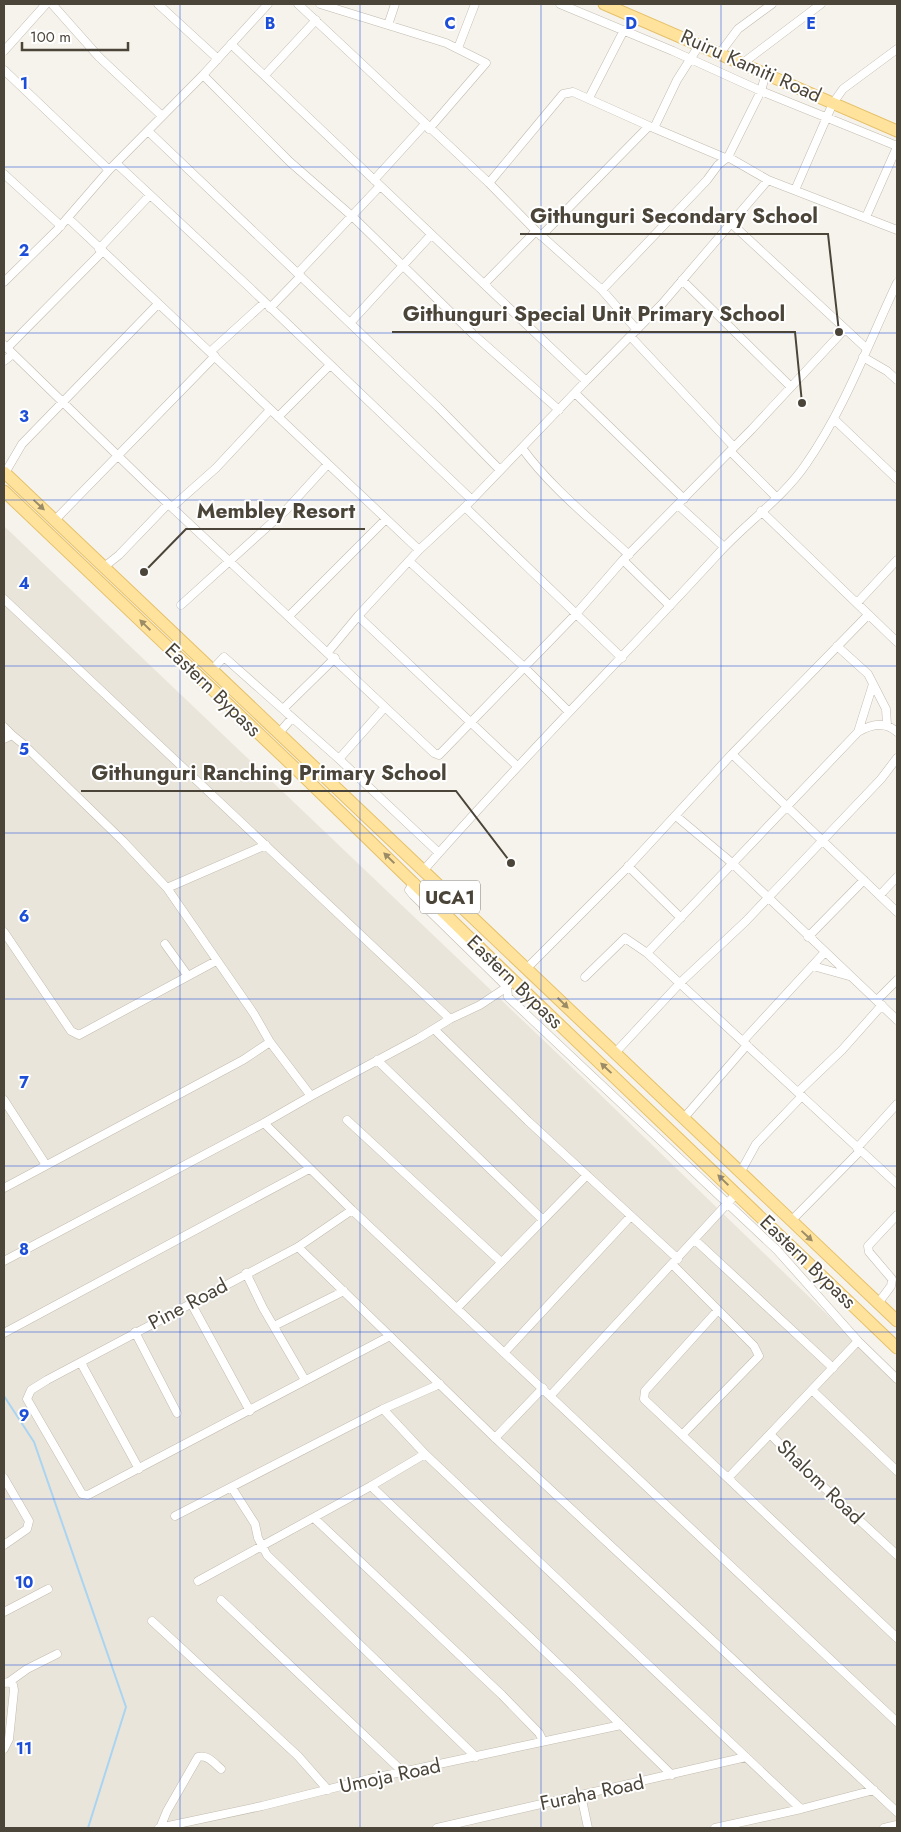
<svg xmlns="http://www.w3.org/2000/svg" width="901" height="1832" font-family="Jost,sans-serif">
<rect width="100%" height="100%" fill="#f6f3ec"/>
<path fill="#eae5da" d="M4,526l577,550 316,306v446h-893z"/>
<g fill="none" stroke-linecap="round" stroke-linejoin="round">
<path stroke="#a9d4f2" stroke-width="2" d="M4,1396l30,46 92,265 -38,121"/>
<g stroke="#c2bbae" stroke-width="9">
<path id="minor" d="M52,4l47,53 63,59
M158,4l60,55
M298,4l191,179 47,48 66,59 35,40
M320,4l126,39 40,20 -57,66
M560,4l113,47 88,40 136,55
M388,25l7,-21
M231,44l355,337 76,-77 106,-124
M458,48l17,-44
M4,51l42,-47
M720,53l18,-24 34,-25
M743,63l78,-59
M4,70l105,100
M203,75l87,87 63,55 120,117 86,76
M265,75l51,-55
M589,98l35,-68
M654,128l23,-48 23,-36
M148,131l290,276 62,63
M728,157l33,-66 5,-18
M117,164l131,122 224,214
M4,174l57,52
M374,180l51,-56
M489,183l74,-89 10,-2 76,34
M795,190l38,-87 10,-14 54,-40
M866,217l31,-70
M68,218l351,332
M732,224l135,125
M541,236l108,-110 76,32
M99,249l51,-54
M298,273l82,-87
M682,280l109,107
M4,282l53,-52 52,-60 94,-95 65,-71
M484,284l52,-53
M602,290l105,-110 11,-15 10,-8 40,23 129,50
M270,308l31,-32
M350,323l81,-88
M631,337l103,110
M4,345l144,140 286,268 5,2 137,-141 47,-54 129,-131 92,-99
M7,348l95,-96
M210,352l54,-49
M863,357l24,14 10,9
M4,361l9,-7
M575,393l109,106
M278,417l52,-52
M835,420l62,59
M522,448c29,40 71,73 107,107
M731,452l45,45
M5,473l17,-29 136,-140
M678,505l46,42
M172,507l44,-39 54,-58
M465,507l157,151
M761,511l136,131
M55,520l160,-164
M623,560l47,46
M409,561l115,106 45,45
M104,567l15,-12 49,-51
M4,599l446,420 30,-14 27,-18 -94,-92 -4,-5 5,-8
M857,603l40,-43
M181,605l105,-95 41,-45
M289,616l97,-97
M358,616l159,150
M837,646l31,28 18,35 1,16
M328,652l30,-36 61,-66 46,-43 121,-126
M212,670l12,-13 115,102
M385,707l-46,52 100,94
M283,709l52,-51
M4,727l8,8
M858,732l15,-48
M897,732c-12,-11 -26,-8 -39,0l-211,221 250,231
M279,733l13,-15
M4,739l8,-4 11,9 100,97 44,47 99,-43
M732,754l165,158
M676,816l56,47 165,157
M628,866l53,52
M423,871c95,-109 197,-210 295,-317 28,-31 65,-56 88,-90 39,-56 62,-120 91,-181
M167,888l87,126 16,28 41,54 108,-58 31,-19
M880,895l17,-18
M4,932l67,99 8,4 137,-74
M808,937l56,-57
M165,944l23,32
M813,966l36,10
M526,969l101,-101 105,-114 136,-139
M585,977l40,-39 22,15
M510,984l-3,3 1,10 269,253 81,91 39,38
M877,1000l20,-20
M434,1029l94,92 150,138
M743,1041l82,-89
M615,1053l66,-71 65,-61 135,-142 16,-21
M377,1060l166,160
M798,1092l44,-42 40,-45
M4,1100l42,65
M683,1119l64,-74
M347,1120l154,142
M264,1123l88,87 545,512
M857,1148l40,-44
M740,1173l16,-29 46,-48
M4,1188l239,-128 27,-18
M352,1210l-54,37 -251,133 -16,10 -4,9 55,95 6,1 302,-159
M791,1221l69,-70
M695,1240l138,128
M298,1247l197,191 402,374
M4,1261l260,-138 47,-27
M673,1265l81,81 5,10 -77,79
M246,1273l17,35 42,72
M879,1302l12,-16 1,-7 -23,-27 -1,-6 29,-31
M191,1303l59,108
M457,1308l130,-133
M718,1310l-73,81 -1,8 253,239
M274,1326l70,-35
M135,1332l42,81
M4,1333l305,-164
M858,1341l-88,93 33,34 94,87
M504,1353l126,-136
M81,1363l58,106
M812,1390l85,81
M551,1395l186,-202
M383,1409l42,45 376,355
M495,1438l48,-50
M4,1478l25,43 -2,8 -23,16
M728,1478l42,-44
M371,1486l203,193 98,96
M232,1488l23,36 3,14 9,17 209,202
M175,1516l208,-107 57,-25
M314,1518l188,177 37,38 4,8
M198,1581l173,-95 54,-32
M221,1600l182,172
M4,1612l44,-23
M152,1621l146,135 30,34
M9,1682l18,-13 30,-15
M4,1683l5,-1 4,3 1,5 -5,49 -5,10
M581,1795l7,33
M159,1828l103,-22 107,-27 252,-54
M160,1828l7,-17 31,-54c9,-3 16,6 23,12
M437,1828l309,-71
M715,1828l86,-19 73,-19
M884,1828l13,-3"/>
</g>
<g stroke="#e6c16a" stroke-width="13">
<path id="primary" d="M604,4l293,127
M4,472l893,849
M4,491l290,276 220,214 383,367"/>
</g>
<use href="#minor" stroke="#fff" stroke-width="8"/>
<use href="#primary" stroke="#ffe39c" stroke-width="11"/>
</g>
<defs><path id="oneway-solid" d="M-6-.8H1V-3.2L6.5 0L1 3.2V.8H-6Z" transform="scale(1.25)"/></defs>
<g fill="#9c8c66">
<use href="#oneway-solid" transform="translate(39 505) rotate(43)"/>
<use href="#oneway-solid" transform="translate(145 625) rotate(-136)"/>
<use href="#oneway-solid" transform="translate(389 858) rotate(-136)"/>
<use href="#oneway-solid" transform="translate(563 1003) rotate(44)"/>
<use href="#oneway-solid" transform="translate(606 1068) rotate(-137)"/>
<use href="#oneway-solid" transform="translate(723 1180) rotate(-136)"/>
<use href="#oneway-solid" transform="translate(807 1236) rotate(43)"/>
</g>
<path fill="none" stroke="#1d4ed8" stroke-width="1" stroke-opacity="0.55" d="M180,4v1824M360,4v1824M541,4v1824M721,4v1824M4,167h893M4,333h893M4,500h893M4,666h893M4,833h893M4,999h893M4,1166h893M4,1332h893M4,1499h893M4,1665h893"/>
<g text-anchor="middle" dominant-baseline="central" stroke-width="4" stroke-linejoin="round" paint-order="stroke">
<rect fill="#fff" stroke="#817c74" stroke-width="1" x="420" y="880.5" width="60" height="33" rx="4"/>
<g font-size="19" font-weight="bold" fill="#4b4439">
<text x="450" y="897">UCA1</text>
</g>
<g font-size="20" fill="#4b4439" stroke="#fff">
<text transform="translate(751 66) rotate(24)">Ruiru Kamiti Road</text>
<text transform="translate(213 690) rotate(44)">Eastern Bypass</text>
<text transform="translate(515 982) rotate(44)">Eastern Bypass</text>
<text transform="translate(808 1262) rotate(44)">Eastern Bypass</text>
<text transform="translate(188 1304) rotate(-28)">Pine Road</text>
<text transform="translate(820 1482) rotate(44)">Shalom Road</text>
<text transform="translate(390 1776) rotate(-12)">Umoja Road</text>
<text transform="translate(592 1793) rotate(-12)">Furaha Road</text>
</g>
</g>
<g font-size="16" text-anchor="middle" font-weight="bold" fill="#1d4ed8" stroke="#fff" stroke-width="4" stroke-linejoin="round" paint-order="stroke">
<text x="270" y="29">B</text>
<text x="450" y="29">C</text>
<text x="631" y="29">D</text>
<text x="811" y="29">E</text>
<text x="24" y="89">1</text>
<text x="24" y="256">2</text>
<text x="24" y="422">3</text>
<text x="24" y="589">4</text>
<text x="24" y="755">5</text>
<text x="24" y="922">6</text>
<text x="24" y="1088">7</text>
<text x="24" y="1255">8</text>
<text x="24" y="1421">9</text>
<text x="24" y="1588">10</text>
<text x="24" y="1754">11</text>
</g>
<path fill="none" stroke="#4b4439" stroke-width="2" d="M839 332L828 234H520M802 403L795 332H392M144 572L186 529H365M511 863L456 791H81"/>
<g fill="#4b4439" stroke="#fff" stroke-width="2">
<circle cx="839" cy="332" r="5"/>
<circle cx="802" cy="403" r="5"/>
<circle cx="144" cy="572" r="5"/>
<circle cx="511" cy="863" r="5"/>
</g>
<g font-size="21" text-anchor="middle" font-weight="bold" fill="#4b4439" stroke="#fff" stroke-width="4" stroke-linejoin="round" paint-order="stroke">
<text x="674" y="223">Githunguri Secondary School</text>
<text x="594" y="321">Githunguri Special Unit Primary School</text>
<text x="276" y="518">Membley Resort</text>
<text x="269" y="780">Githunguri Ranching Primary School</text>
</g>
<rect width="901" height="1832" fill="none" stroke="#4b4439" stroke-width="10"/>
<path d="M22 42v8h106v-8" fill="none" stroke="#4b4439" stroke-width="2.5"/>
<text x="30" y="42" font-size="15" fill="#4b4439" stroke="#ffffff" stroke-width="4" paint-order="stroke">100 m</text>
</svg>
